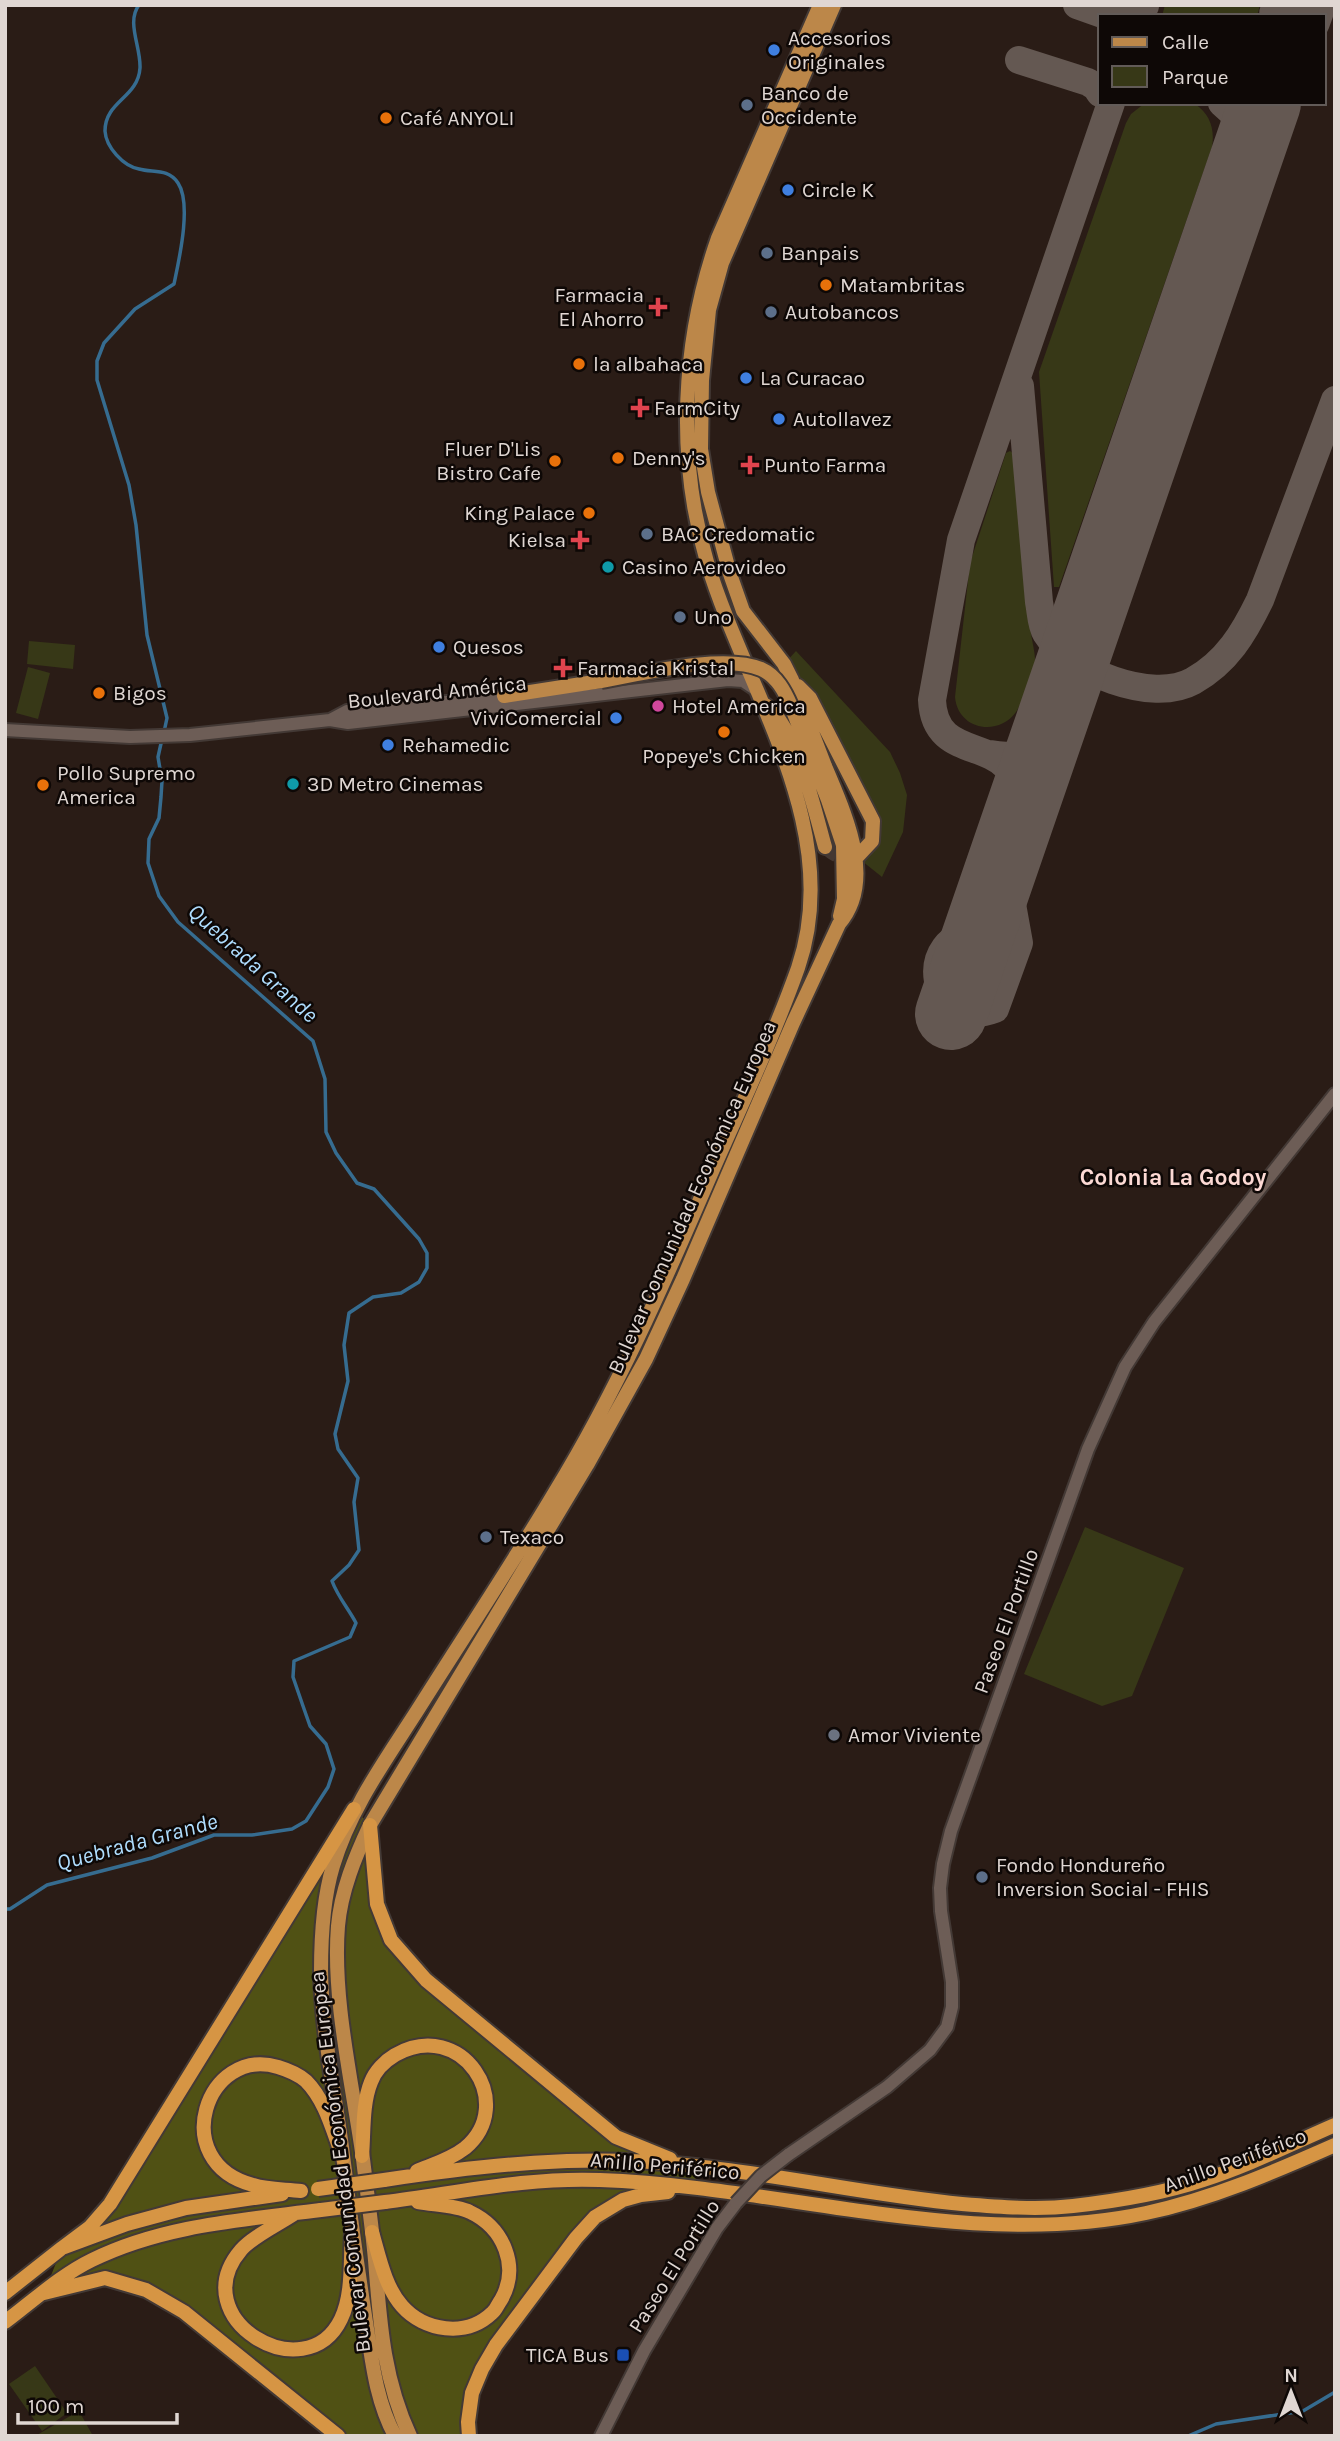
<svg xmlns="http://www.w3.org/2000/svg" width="1340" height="2441" font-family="Karla,sans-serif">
<rect width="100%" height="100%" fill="#2a1c16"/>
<path fill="#373817" d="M1165,5h95l-3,11h-95z
M1145,103l50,1c15,10 20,25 17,43l-153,440h-5l-15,-215 87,-249 5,-9z
M1010,451l5,4 16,178c1,8 4,19 4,27 -1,9 -13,44 -19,52 -18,25 -58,18 -61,-15l15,-134 36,-110z
M29,641l46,4 -2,24 -46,-5z
M796,651l94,101 10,21 7,22 -4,37 -21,45 -25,-20 17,-26 -90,-167z
M28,667l22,6 -12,46 -22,-6z
M1085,1527l99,41 -52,128 -30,10 -78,-32z
M35,2366l32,47 -25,18 -33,-47z
M79,2411l14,25h-58z"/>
<path fill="#505114" d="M354,1809l16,16 7,79 14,36 225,197 68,27 20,25 -63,6 -46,22 -113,152 -13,67h-130l-155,-124 -79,-34 -61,15 18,-45 28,-21z"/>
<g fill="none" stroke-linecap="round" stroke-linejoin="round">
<path stroke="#366c90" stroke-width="3.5" d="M139,5c-13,17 2,42 1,63 -2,30 -35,33 -35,63 1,16 18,35 34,38 14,4 29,-1 39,14 14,21 1,77 -4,101l-39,25 -31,34 -7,18v19l32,105 7,40 11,110 20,83 -3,14
M5,1909h5l37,-24 105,-27 62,-23h38l40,-6 14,-8 22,-34 6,-18 -8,-25 -16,-18 -7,-20 -10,-29 1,-16 56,-24 6,-14c-8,-15 -18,-26 -24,-42l17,-16 10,-15 -5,-48 4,-24 -20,-29 -3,-15 13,-53 -4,-36 5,-32 24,-16 28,-4 18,-11 8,-14v-15l-8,-14 -45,-50 -17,-6 -21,-30 -10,-21 -1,-53 -12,-38 -135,-119 -19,-26 -11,-33 1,-24 10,-21 2,-21 1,-16 -4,-24 4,-18
M1188,2436l28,-12 87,-13 32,-19"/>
<path stroke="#645852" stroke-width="28" d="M1077,5l31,11
M1124,16l21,-10
M1019,60l69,22 8,5 4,6
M1222,103l10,9 17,39
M1020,386l19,216c2,10 2,23 7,31 24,39 106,71 147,48 34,-19 51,-48 67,-81l75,-200
M990,754c31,6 42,-3 59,-27
M1021,811c0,-86 -86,-39 -89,-111l29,-160 150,-437
M979,932c-65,1 -50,102 16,77l24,-66 -15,-83"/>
<path stroke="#645852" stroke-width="72" d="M1295,16l4,-11
M951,1014l314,-911"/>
<path stroke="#453832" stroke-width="14" stroke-dasharray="14 7" stroke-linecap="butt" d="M825,847c10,9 17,12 30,11"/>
<g stroke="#433935" stroke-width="16">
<path id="secondary" d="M330,720l17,-9 165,-15
M5,730l125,7 60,-2 140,-15 18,3 380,-43 15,1 12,8
M788,2155l99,-68 43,-37 17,-23 5,-20v-25l-11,-71 -1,-23 3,-24 8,-33 137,-382 37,-82 29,-45 181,-228
M601,2436l43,-85 73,-123 19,-25"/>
</g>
<g stroke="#433935" stroke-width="18">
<path id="primary" d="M798,686l12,12 63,123 -1,20 -15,16
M504,696l97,-15
M762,703c33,17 53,109 63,144
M791,706l37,94 15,45 1,54 -4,17
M395,2436c-19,-35 -23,-75 -29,-114 -9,-58 -17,-117 -24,-175 -8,-58 -20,-118 -21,-176 0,-34 2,-72 12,-105 17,-57 52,-105 84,-155 46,-73 94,-145 138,-219 62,-101 109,-209 156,-318 30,-68 62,-136 87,-206 48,-140 -52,-276 -91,-406 -31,-105 -25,-221 11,-324l102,-233
M410,2436c-27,-58 -30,-114 -35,-176 -3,-34 -8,-67 -12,-101 -10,-73 -31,-160 -25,-233 3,-35 17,-69 32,-101l217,-360 59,-106 37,-80 110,-256 46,-99c38,-44 5,-112 -14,-158 -11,-29 -22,-58 -33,-86l-8,-16 -41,-53 -13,-37 -22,-82 -7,-43 1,-69 7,-70 13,-47 112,-258"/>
</g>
<g stroke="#433935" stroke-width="18">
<path id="trunk" d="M370,1825l7,79 14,36 35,40 190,157 54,22
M362,2156c2,-23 0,-52 9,-74 4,-11 14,-21 24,-27 67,-38 123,49 70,93 -14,11 -31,16 -48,23
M384,2180c100,-15 200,-26 301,-15 93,9 184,30 277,39 37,3 75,6 111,2 44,-5 88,-12 130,-26 45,-14 88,-36 132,-55
M301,2191c-15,-2 -33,-1 -48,-6 -87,-23 -46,-140 25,-118 10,3 20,7 28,14 20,20 27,51 37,77
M385,2202c72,-9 142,-25 215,-22 179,6 369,71 546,33 66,-14 128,-41 189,-68
M294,2214c-15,10 -42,23 -53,36 -59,69 65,142 100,69 12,-25 9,-58 11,-85
M372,2232c7,24 13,55 30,74 22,25 64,32 90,7 4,-3 6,-9 9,-13 19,-33 3,-72 -31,-88 -14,-7 -36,-7 -52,-10
M62,2248l28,-21 20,-23 244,-395
M5,2293l57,-45 65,-24 59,-16 96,-14
M44,2293l61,-15 41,12 38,22 154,124
M5,2322c28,-21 56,-47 87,-62 71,-35 151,-40 229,-50
M469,2436l-1,-14 4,-29 10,-24 14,-24 80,-107 19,-21 28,-17 18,-5 27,-3"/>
</g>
<use href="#secondary" stroke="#6d5d56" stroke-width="12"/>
<use href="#primary" stroke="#bc8749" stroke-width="14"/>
<use href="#trunk" stroke="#d69544" stroke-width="14"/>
<g stroke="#433935" stroke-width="16" stroke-linecap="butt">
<path id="secondary-bridge" d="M736,2203l25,-27 27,-21"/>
</g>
<g stroke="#433935" stroke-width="18" stroke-linecap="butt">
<path id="primary-bridge" d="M601,681c40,-7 123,-28 160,-12 16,7 24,23 30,37"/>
</g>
<g stroke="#433935" stroke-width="18" stroke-linecap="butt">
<path id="trunk-bridge" d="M318,2189l66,-9
M321,2210l64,-8"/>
</g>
<use href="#secondary-bridge" stroke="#6d5d56" stroke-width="12"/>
<use href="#primary-bridge" stroke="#bc8749" stroke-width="14"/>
<use href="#trunk-bridge" stroke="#d69544" stroke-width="14"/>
</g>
<g fill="#3f7fe0" stroke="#0e0806" stroke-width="2.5">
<circle cx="774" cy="50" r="7"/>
<circle cx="788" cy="190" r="7"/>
<circle cx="746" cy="378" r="7"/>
<circle cx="779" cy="419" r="7"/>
<circle cx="439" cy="647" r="7"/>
<circle cx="616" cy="718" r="7"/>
<circle cx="388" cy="745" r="7"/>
</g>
<g fill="#5c6f8a" stroke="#0e0806" stroke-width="2.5">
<circle cx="747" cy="105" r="7"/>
<circle cx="767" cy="253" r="7"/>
<circle cx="771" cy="312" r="7"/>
<circle cx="647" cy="534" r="7"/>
<circle cx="680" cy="617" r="7"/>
<circle cx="486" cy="1537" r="7"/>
<circle cx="982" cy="1877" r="7"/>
</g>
<g fill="#e8710a" stroke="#0e0806" stroke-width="2.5">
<circle cx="386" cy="118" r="7"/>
<circle cx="826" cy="285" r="7"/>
<circle cx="579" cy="364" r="7"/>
<circle cx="618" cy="458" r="7"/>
<circle cx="555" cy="461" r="7"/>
<circle cx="589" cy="513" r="7"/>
<circle cx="99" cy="693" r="7"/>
<circle cx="724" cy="732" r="7"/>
<circle cx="43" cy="785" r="7"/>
</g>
<g fill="#e0444e" stroke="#0e0806" stroke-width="2.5">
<path d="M654.5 296.5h7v7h7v7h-7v7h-7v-7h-7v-7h7z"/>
<path d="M636.5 397.5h7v7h7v7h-7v7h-7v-7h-7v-7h7z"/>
<path d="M746.5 454.5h7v7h7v7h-7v7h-7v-7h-7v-7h7z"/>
<path d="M576.5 529.5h7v7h7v7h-7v7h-7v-7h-7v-7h7z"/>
<path d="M559.5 657.5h7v7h7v7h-7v7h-7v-7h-7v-7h7z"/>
</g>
<g fill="#0f9aa8" stroke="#0e0806" stroke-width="2.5">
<circle cx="608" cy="567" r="7"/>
<circle cx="293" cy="784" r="7"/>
</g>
<circle fill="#d1479c" stroke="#0e0806" stroke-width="2.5" cx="658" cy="706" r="7"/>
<circle fill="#6b7280" stroke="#0e0806" stroke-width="2.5" cx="834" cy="1735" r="7"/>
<rect fill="#1a4fb4" stroke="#0e0806" stroke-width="2.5" x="616" y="2348" width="14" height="14" rx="3.5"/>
<g text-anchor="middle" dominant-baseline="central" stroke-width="5" stroke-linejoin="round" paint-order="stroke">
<g font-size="21" fill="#e0d7d3" stroke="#0e0806" text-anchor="start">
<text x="788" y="38">Accesorios<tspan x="788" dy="24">Originales</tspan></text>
<text x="761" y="93">Banco de<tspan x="761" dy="24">Occidente</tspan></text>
<text x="400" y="118">Café ANYOLI</text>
<text x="802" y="190">Circle K</text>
<text x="781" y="253">Banpais</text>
<text x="840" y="285">Matambritas</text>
<text x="644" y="295" text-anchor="end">Farmacia<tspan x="644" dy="24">El Ahorro</tspan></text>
<text x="785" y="312">Autobancos</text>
<text x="593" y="364">la albahaca</text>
<text x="760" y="378">La Curacao</text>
<text x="654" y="408">FarmCity</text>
<text x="793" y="419">Autollavez</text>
<text x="541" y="449" text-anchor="end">Fluer D'Lis<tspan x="541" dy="24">Bistro Cafe</tspan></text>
<text x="632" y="458">Denny's</text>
<text x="764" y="465">Punto Farma</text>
<text x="575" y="513" text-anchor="end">King Palace</text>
<text x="661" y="534">BAC Credomatic</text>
<text x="566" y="540" text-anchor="end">Kielsa</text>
<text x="622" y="567">Casino Aerovideo</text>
<text x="694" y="617">Uno</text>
<text x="453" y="647">Quesos</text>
<text x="577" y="668">Farmacia Kristal</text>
<text x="113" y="693">Bigos</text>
<text x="672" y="706">Hotel America</text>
<text x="602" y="718" text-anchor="end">ViviComercial</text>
<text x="402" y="745">Rehamedic</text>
<text x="724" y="756" text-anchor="middle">Popeye's Chicken</text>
<text x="57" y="773">Pollo Supremo<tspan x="57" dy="24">America</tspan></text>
<text x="307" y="784">3D Metro Cinemas</text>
<text x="500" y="1537">Texaco</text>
<text x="848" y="1735">Amor Viviente</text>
<text x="996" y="1865">Fondo Hondureño<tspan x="996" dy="24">Inversion Social - FHIS</tspan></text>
<text x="609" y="2355" text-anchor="end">TICA Bus</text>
</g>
<g font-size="21" fill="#e0d7d3" stroke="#0e0806">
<text transform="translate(437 692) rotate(-6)">Boulevard América</text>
<text transform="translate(692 1197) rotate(-66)">Bulevar Comunidad Económica Europea</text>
<text transform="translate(1006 1621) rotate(-70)">Paseo El Portillo</text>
<text transform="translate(1235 2160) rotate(-20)">Anillo Periférico</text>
<text transform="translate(340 2162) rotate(-97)">Bulevar Comunidad Económica Europea</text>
<text transform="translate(665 2166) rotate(5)">Anillo Periférico</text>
<text transform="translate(674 2266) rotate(-58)">Paseo El Portillo</text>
</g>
<g font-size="23" font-style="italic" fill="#afddfe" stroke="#0e0806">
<text transform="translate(253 963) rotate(42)">Quebrada Grande</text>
<text transform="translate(137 1842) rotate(-15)">Quebrada Grande</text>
</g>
<g font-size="23" font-weight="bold" fill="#fcd9d4" stroke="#0e0806">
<text x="1173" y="1177">Colonia La Godoy</text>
</g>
</g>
<rect width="1340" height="2441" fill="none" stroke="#e0d7d3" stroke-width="14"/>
<rect x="1098" y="14" width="228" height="91" fill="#0e0806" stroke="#625b58" stroke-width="2"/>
<rect x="1112" y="37" width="35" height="10" fill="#bc8749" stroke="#625b58" stroke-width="2"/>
<text x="1162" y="49" font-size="21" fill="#e0d7d3">Calle</text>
<rect x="1112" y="66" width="35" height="21" fill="#373817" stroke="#625b58" stroke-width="2"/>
<text x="1162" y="84" font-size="21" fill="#e0d7d3">Parque</text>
<g transform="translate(1291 2392)" stroke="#0e0806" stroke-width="5" paint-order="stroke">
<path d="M0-5L12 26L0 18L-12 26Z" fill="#e0d7d3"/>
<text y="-10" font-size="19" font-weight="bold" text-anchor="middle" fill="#e0d7d3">N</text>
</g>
<path d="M18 2413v10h159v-10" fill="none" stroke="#e0d7d3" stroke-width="3.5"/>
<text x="28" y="2413" font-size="21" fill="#e0d7d3" stroke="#0e0806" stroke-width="5" paint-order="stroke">100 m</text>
</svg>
